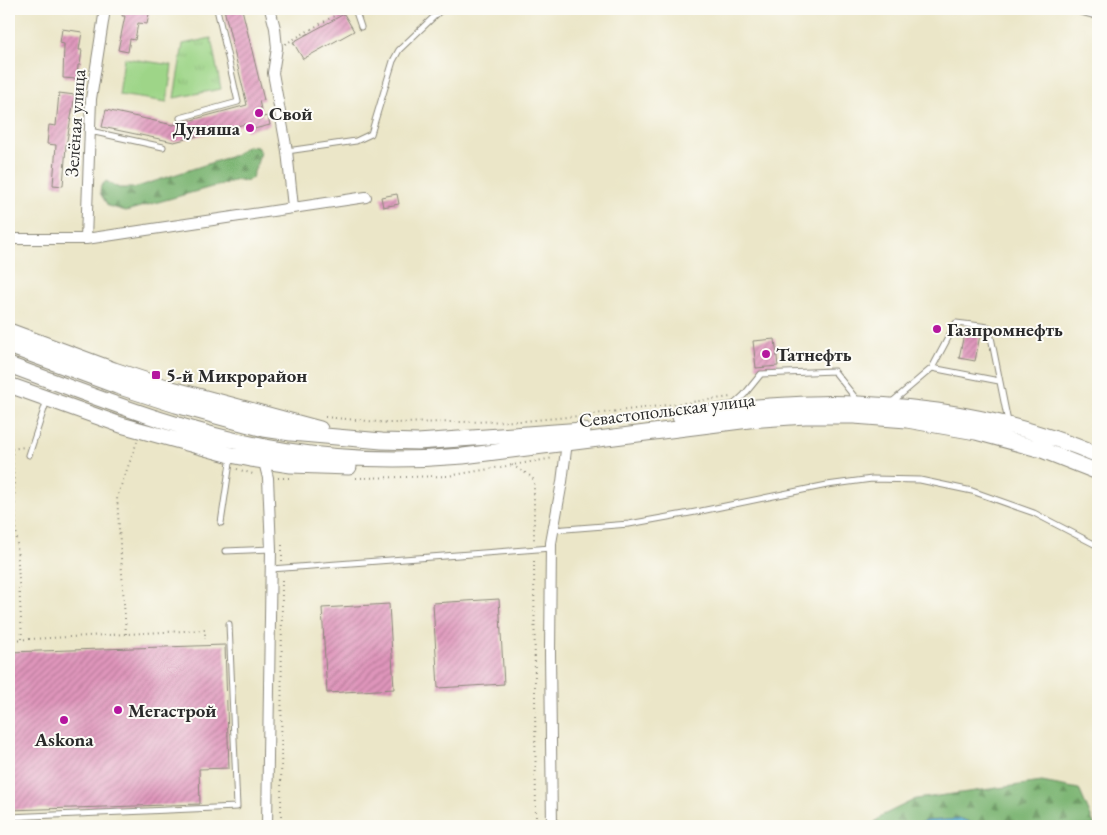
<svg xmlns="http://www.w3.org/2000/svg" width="1107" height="835" font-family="'EB Garamond',serif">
<defs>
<pattern id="forest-firs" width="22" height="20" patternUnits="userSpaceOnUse" patternTransform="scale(1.25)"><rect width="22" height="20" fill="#7eb674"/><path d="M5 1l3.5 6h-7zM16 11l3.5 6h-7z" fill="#67945f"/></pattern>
<pattern id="park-tufts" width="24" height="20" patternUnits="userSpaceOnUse" patternTransform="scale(1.25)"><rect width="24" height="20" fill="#9ed588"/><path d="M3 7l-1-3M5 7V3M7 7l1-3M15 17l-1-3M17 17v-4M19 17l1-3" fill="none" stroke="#88b776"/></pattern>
<pattern id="water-waves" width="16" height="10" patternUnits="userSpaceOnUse" patternTransform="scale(1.25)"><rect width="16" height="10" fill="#54afd2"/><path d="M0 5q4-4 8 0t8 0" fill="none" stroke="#468fab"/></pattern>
<pattern id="building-hatch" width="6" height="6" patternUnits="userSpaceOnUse" patternTransform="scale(1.25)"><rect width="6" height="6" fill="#df95bb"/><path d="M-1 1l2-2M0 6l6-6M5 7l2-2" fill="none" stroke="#b57a98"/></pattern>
</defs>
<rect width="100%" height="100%" fill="#fdfcf7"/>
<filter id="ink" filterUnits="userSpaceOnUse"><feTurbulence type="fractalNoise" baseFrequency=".02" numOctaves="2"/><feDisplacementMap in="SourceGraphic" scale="10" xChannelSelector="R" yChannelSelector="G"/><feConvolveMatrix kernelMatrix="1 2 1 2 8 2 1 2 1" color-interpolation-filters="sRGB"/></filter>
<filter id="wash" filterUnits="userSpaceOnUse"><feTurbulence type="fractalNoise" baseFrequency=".0096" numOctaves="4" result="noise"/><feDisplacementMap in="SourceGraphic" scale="20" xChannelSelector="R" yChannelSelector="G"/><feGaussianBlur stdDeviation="1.12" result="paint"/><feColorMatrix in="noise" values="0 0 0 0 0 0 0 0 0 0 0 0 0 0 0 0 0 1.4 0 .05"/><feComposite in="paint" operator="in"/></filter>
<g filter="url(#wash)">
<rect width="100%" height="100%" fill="#ebe6c8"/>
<path fill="#9ed588" stroke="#64805a" d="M124,58l48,7 -5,37 -48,-7z"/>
<path fill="url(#forest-firs)" stroke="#547050" d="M247,146l10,1 4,5 -9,26 -5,3 -10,-1 -111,31 -18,-5 -8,-13 1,-7 5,-5 13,7h15l101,-33z
M1042,782l37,7 16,37h-116l-17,-7 -37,2 -11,5h-43l10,-10 35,-17z"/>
<path fill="url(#park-tufts)" stroke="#64805a" d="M211,38l10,51 -47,9 9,-54z"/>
<path fill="url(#water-waves)" stroke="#406d7e" d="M962,819l17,7h-65l11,-5z"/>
<g id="blocks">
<path fill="url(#building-hatch)" d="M123,9h27l-3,15 -9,-1 -3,17 -5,-1 -2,13 -10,-2 7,-34h-3z
M224,9h18l22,91 -5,1 4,16 5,-1 2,9 -24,6 -1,-7 -71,18 -72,-15 4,-17 67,15 74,-20z
M344,14l10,17 -51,28 -10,-17z
M62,29l20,3 -3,18h3l-2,15h-2l-1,14 -14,-1 1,-34 -4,-1z
M59,93l16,2 -9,51 -3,40 -10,-1 3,-40 -9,-1 2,-19 7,1z
M397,194l2,10 -16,3 -2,-10z
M965,329l16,1 -6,31 -16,-3z
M775,339l3,27 -22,2 -3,-27z
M499,599l5,85 -66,4 -5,-85z
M389,604l5,85 -67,4 -5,-85z
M225,645l4,123 -30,1 1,35 -191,6v-158z"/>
</g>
</g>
<g filter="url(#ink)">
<use href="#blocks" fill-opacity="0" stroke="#8b887a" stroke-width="1"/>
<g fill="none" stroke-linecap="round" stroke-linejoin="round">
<g stroke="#8b887a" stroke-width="7">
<path id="lane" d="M355,9l6,18
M180,118l58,-16 -21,-93
M90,131l73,16
M287,151l69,-10 15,-7 22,-73 6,-11 43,-41
M932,368l67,13
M892,402l40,-34 24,-45 33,4 19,95
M732,406l12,-11 17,-21 73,-3 23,29
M29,455l18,-55
M221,523l10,-67
M553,530l76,-6 72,-13 126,-26 45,-6 48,1 52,11 62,22 64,33
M225,551l46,-2
M271,569l280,-21
M9,817l228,-10 -8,-183"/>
</g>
<g stroke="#8b887a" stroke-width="12">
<path id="street" d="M270,9l5,19 2,20 -4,25 14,78 6,56
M1079,9l19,5
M9,239h77l280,-42
M86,239l5,-140 14,-90
M264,462l4,16 3,71 -4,277
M552,826l-2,-173 1,-110 11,-61 5,-40"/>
</g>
<g stroke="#8b887a" stroke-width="17">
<path id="secondary" d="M9,331l105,39 58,19 148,40
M9,346l108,40 59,19 88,24 27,4 91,8 36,1 165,-12
M9,365c91,34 183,71 279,86 58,9 116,10 175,5l286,-36 56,-4h49l53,4 69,12 66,18 56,22
M9,385l112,40 110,30 20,4 40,6 58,2
M680,417c30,-4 60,-9 90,-11 110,-9 226,6 328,49"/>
</g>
<path stroke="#8b887a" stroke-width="2" stroke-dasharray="1 4" stroke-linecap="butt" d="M285,44l61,-35
M325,417l64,6 135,-2 55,-5 152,-19
M512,465l20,12 2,4v60
M237,469l19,6
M278,478h15
M356,478l92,-2 106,-18
M534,556l2,270
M282,561v-20
M126,634l-9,-137 20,-55
M22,639l-10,-190 12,-2
M9,640l196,-10v9
M281,826l1,-250"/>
<use href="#lane" stroke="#fff" stroke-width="5"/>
<use href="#street" stroke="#fff" stroke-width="10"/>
<use href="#secondary" stroke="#fff" stroke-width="15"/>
</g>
</g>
<g fill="#b5179e" stroke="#fdfcf7" stroke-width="2">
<circle cx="259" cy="113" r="5"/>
<circle cx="250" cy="128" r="5"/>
<circle cx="937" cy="329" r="5"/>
<circle cx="766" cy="354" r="5"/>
<rect x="151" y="370" width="10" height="10" rx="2.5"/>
<circle cx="118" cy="710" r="5"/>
<circle cx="64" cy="720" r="5"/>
</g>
<g text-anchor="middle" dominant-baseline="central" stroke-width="4" stroke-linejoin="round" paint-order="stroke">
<g font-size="19" font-weight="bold" fill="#2b2b2b" stroke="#fdfcf7" text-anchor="start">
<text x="269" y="113">Свой</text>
<text x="240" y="128" text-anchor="end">Дуняша</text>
<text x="947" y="329">Газпромнефть</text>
<text x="776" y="354">Татнефть</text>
<text x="166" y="375">5-й Микрорайон</text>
<text x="128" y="710">Мегастрой</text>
<text x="64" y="739" text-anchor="middle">Askona</text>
</g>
<g font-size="19" fill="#2b2b2b" stroke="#fdfcf7">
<text transform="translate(75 123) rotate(-86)">Зелёная улица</text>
<text transform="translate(667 410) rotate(-7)">Севастопольская улица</text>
</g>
</g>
<rect width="1107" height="835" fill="none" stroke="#fdfcf7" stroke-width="30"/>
</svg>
